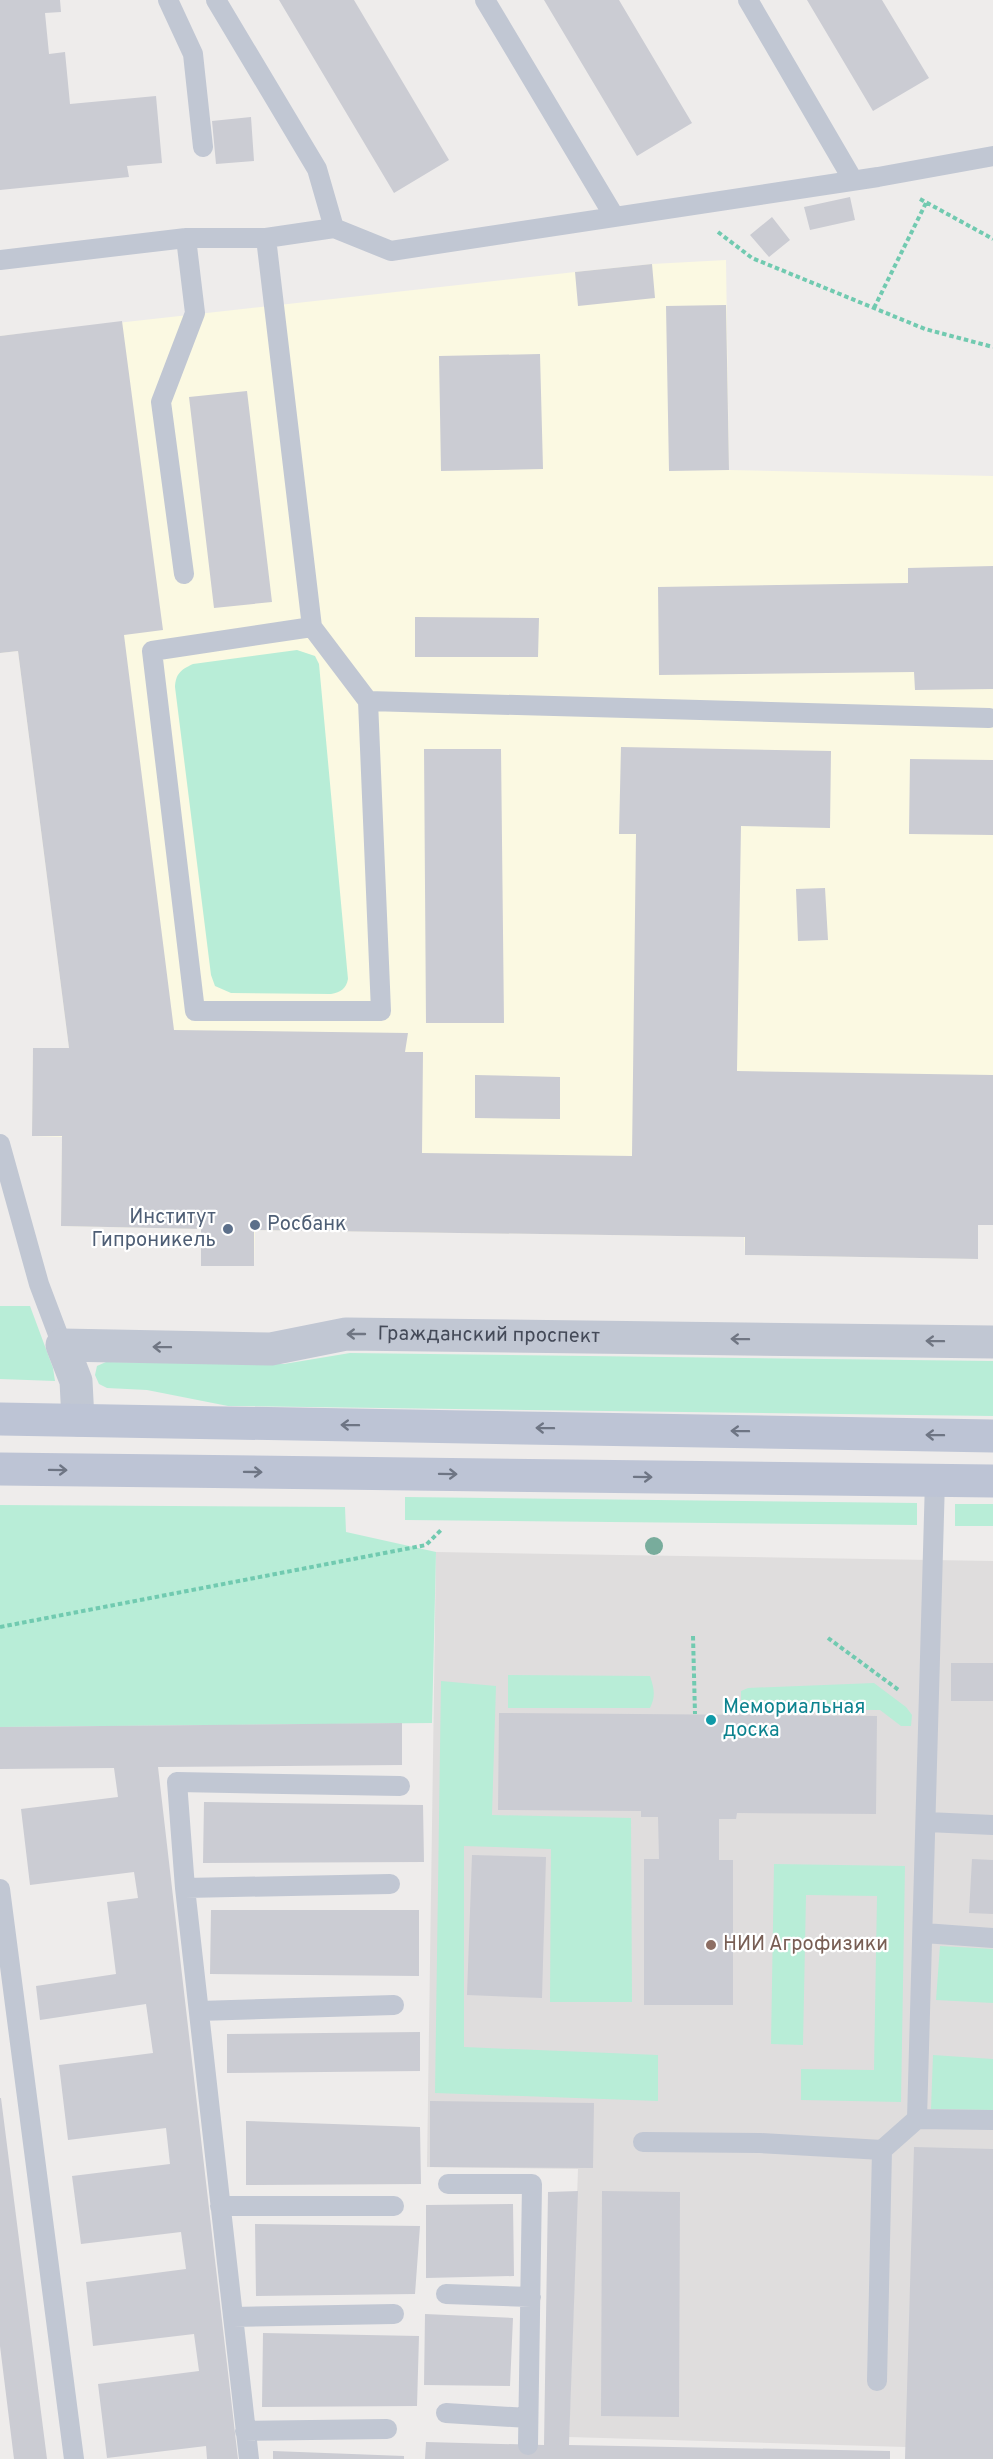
<svg xmlns="http://www.w3.org/2000/svg" width="993" height="2459" font-family="Overpass,sans-serif">
<rect width="100%" height="100%" fill="#eeeceb"/>
<path fill="#fbf9e2" d="M726,260l3,210 264,6v749h-15v34l-233,-4 -1,-18 -489,-7 -1,36h-53v-37l-140,-3 1,-89 -30,-1 1,-88h36l-51,-397 -18,2v-317l575,-64 77,-8z"/>
<path fill="#dfdddd" d="M436,1552l557,9v898l-87,-12 -337,-10 9,-268 -151,-2z"/>
<path fill="#b8edd7" d="M297,650l18,6 4,8 29,315c-2,10 -7,13 -17,15l-100,-1 -16,-7 -4,-11 -36,-288c1,-13 5,-17 18,-23z
M0,1306h30l23,62 2,13 -55,-2z
M350,1353l643,8v55l-765,-10 -81,-16 -40,-2 -8,-4 -4,-9 2,-9 9,-4 178,2z
M405,1497l512,6v22l-512,-5z
M955,1504h38v22h-38z
M0,1505l345,2 1,25 90,20 -4,171 -432,4z
M508,1675l142,1c4,12 6,20 0,32h-142z
M441,1681l55,5 -4,129 139,3 1,184h-82l1,-153 -87,-3v201l194,8v46l-223,-8z
M874,1683l32,24 6,8 -1,11h-10l-21,-16 -133,-1 -6,-6v-12l7,-3z
M774,1864l131,2 -4,236 -100,-2v-31l73,1 3,-174 -71,-1 -3,150 -32,-1z
M940,1946l53,3v54l-57,-3z
M933,2055l60,4v51l-62,-1z"/>
<path fill="#cbccd3" d="M0,0h60l1,12 -16,1 4,41 16,-2 5,52 86,-8 6,67 -35,3 2,11 -129,13z
M279,0h75l95,160 -55,33z
M544,0h75l73,123 -55,33z
M807,0h75l47,78 -56,33z
M251,117l3,44 -38,3 -4,-43z
M850,197l5,23 -45,10 -6,-23z
M772,217l18,23 -21,17 -19,-22z
M652,264l3,34 -77,8 -3,-34z
M726,305l3,165 -60,1 -3,-165z
M122,321l41,309 -39,5 50,395 234,3 -3,19h18l-1,101 210,3 4,-322h-17l2,-87 210,4 -1,77 -89,-2 -4,245 256,4v150h-15v34l-233,-4v-18l-491,-7v36h-53v-37l-140,-3 1,-90h-30l1,-88h36l-51,-397 -18,2v-317z
M540,354l3,115 -102,2 -2,-115z
M247,391l25,211 -58,6 -25,-211z
M993,566v123l-78,1 -1,-18 -255,3 -1,-88 250,-4v-15z
M415,617l124,1 -1,39h-123z
M424,749h77l3,274h-78z
M910,759l83,1v75l-84,-1z
M825,888l3,52 -30,1 -2,-52z
M475,1075l85,2v42l-85,-1z
M951,1663h42v38h-42z
M499,1713l378,3 -1,98 -139,-1 -1,6h-17v41h14v145h-89v-146h15l-1,-42h-17v-6l-143,-1z
M402,1723v42l-244,2 80,692h-31l-1,-13 -99,12 -9,-74 101,-13 -5,-37 -101,12 -7,-64 100,-13 -5,-37 -100,12 -9,-68 98,-12 -4,-36 -98,12 -9,-75 94,-12 -7,-49 -106,16 -4,-34 80,-12 -9,-72 31,-4 -4,-26 -104,13 -9,-76 97,-12 -4,-29 -114,1v-42z
M204,1802l219,3 1,57 -221,1z
M472,1855l74,2 -4,141 -75,-3z
M972,1859l21,1v54l-24,-1z
M211,1910h208v66l-209,-2z
M420,2032v39l-193,2v-39z
M0,2098h1l46,361h-33l-14,-113z
M430,2101l164,2 -1,65 -163,-1z
M246,2121l174,6 1,57 -175,1z
M914,2147l79,2v310h-88z
M578,2191l-9,254 321,6v8h-465l1,-17 118,3 4,-253z
M602,2191l78,1 -1,225 -78,-1z
M513,2204l1,72 -88,2v-73z
M255,2224l165,2 -5,68 -159,2z
M425,2314l88,4 -3,68 -86,-1z
M263,2333l156,3 -2,70 -155,1z
M273,2451l131,5v3h-131z"/>
<g fill="none" stroke-linecap="round" stroke-linejoin="round">
<path stroke="#71cab0" stroke-width="4" stroke-dasharray="4.5 3" stroke-linecap="butt" d="M920,199l73,40
M718,232l34,26 173,71 68,18
M874,308l52,-105
M0,1627l426,-82 16,-16
M693,1636l2,78
M828,1638l72,53"/>
<path stroke="#c1c7d3" stroke-width="20" d="M168,0l25,54 10,93
M216,0l101,169 17,59
M485,0l129,216
M748,0l105,180
M266,238l46,389 56,74 13,310h-186l-43,-360 160,-24
M0,260l186,-22h80l68,-10 57,23 487,-74 115,-21
M184,574l-23,-172 34,-89 -9,-75
M368,701l621,17
M0,1144l39,140 23,61
M927,1822l66,3
M185,1888l205,-4
M0,1889l74,570
M924,1933l69,5
M199,2011l195,-6
M917,2119l18,-639
M643,2142l117,1 122,7 35,-31 76,1
M448,2184h84l-4,261
M220,2206h174
M446,2294l85,3
M233,2317l161,-3
M877,2381l5,-231
M446,2413l82,5
M245,2431l142,-2
M249,2459l-64,-571 -8,-106 223,4"/>
<path stroke="#c1c7d3" stroke-width="33" id="s1" d="M78,1420l-2,-39 -14,-36 209,4 75,-15 647,8"/>
<path stroke="#bdc4d5" stroke-width="33" d="M0,1419l993,17
M0,1469l993,12"/>
</g>
<circle fill="#78ac9c" cx="654" cy="1546" r="9"/>
<defs><path id="oneway-shaft" d="M-6 0H5M1.5-3L5.5 0L1.5 3" fill="none" stroke-width="1.6" stroke-linecap="round" stroke-linejoin="round" transform="scale(1.5)"/></defs>
<g stroke="#707683">
<use href="#oneway-shaft" transform="translate(356 1334) rotate(-180)"/>
<use href="#oneway-shaft" transform="translate(740 1339) rotate(-179)"/>
<use href="#oneway-shaft" transform="translate(935 1341) rotate(-179)"/>
<use href="#oneway-shaft" transform="translate(162 1347) rotate(-179)"/>
</g>
<g stroke="#6e7584">
<use href="#oneway-shaft" transform="translate(350 1425) rotate(-179)"/>
<use href="#oneway-shaft" transform="translate(545 1428) rotate(-179)"/>
<use href="#oneway-shaft" transform="translate(740 1431) rotate(-179)"/>
<use href="#oneway-shaft" transform="translate(935 1435) rotate(-179)"/>
<use href="#oneway-shaft" transform="translate(58 1470) rotate(1)"/>
<use href="#oneway-shaft" transform="translate(253 1472) rotate(1)"/>
<use href="#oneway-shaft" transform="translate(448 1474) rotate(1)"/>
<use href="#oneway-shaft" transform="translate(643 1477) rotate(1)"/>
</g>
<g fill="#5c6f8a" stroke="#fff" stroke-width="2">
<circle cx="255" cy="1225" r="6"/>
<circle cx="228" cy="1229" r="6"/>
</g>
<circle fill="#0f9aa8" stroke="#fff" stroke-width="2" cx="711" cy="1720" r="6"/>
<circle fill="#8d6e63" stroke="#fff" stroke-width="2" cx="711" cy="1945" r="6"/>
<g text-anchor="middle" dominant-baseline="central" stroke-width="4.5" stroke-linejoin="round" paint-order="stroke">
<g font-size="20" fill="#4e5e75" stroke="#fff" text-anchor="end">
<text x="216" y="1218">Институт<tspan x="216" dy="23">Гипроникель</tspan></text>
<text x="267" y="1225" text-anchor="start">Росбанк</text>
</g>
<g font-size="20" fill="#444a58" stroke="#fff">
<text stroke="none"><textPath href="#s1" startOffset="506">Гражданский проспект</textPath></text>
</g>
<g font-size="20" fill="#0d838f" stroke="#fff" text-anchor="start">
<text x="723" y="1708">Мемориальная<tspan x="723" dy="23">доска</tspan></text>
</g>
<g font-size="20" fill="#785e54" stroke="#fff" text-anchor="start">
<text x="723" y="1945">НИИ Агрофизики</text>
</g>
</g>
</svg>
